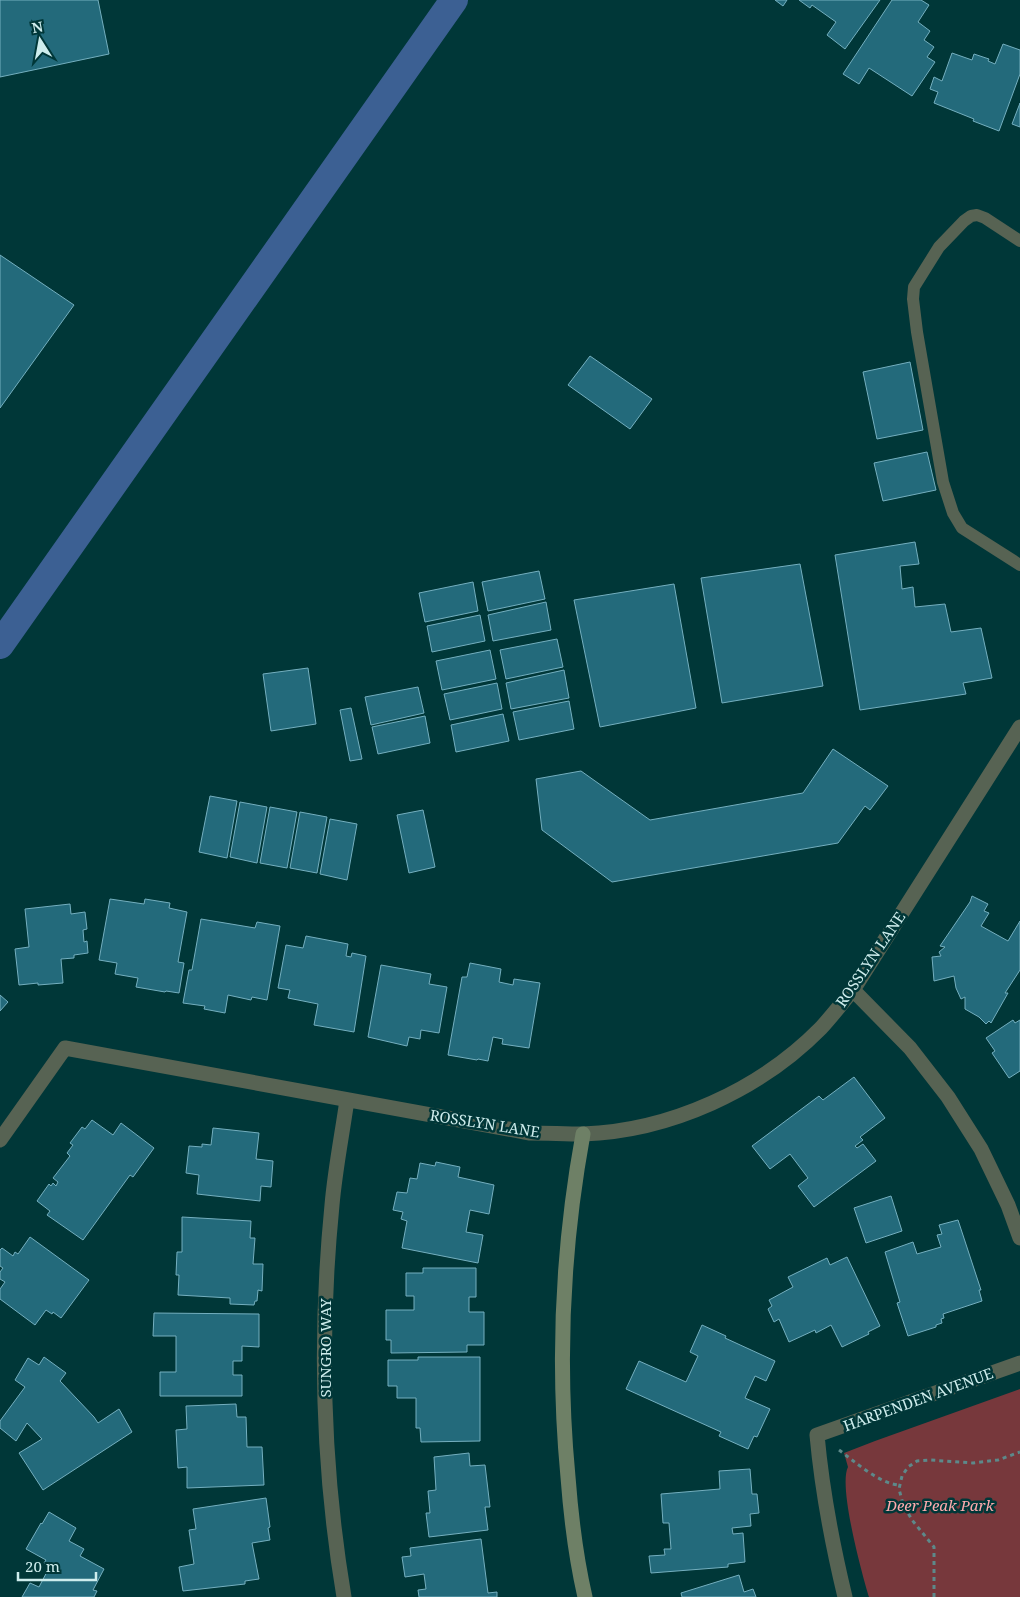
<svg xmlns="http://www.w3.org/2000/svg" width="1020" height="1597" font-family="'Noto Serif',serif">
<rect width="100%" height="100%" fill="#003738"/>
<path fill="#77383c" d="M1020,1389v208h-151c-7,-23 -31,-111 -21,-130l-4,-14 31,-12z"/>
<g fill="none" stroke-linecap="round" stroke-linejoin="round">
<path stroke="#3c6093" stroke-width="28" d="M0,645l454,-645"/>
</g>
<path fill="#236a7b" stroke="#74afbf" d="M0,0h98l11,54 -109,23z
M775,0h12l-4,6z
M799,0h81l-35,49 -18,-14 9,-13 -24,-17 -2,3z
M892,0h29l8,5 -11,17 12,9 -6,9 10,7 -7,10 8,5 -23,34 -43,-28 -10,16 -16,-10z
M1003,44l17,6v24l-21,57 -26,-10 1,-2 -40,-16 4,-11 -8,-3 4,-12 8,4 10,-28 20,7 2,-6 15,5 -1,2 7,3z
M1020,103v24l-8,-3z
M0,255l74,50 -74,103z
M590,356l62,43 -22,30 -62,-44z
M910,362l13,68 -46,9 -14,-67z
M927,452l9,38 -53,11 -9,-38z
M915,542l4,22 -19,2 2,23 11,-2 2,20 30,-3 6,28 30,-4 11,50 -29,5 3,11 -106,16 -25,-155z
M800,564l23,122 -101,17 -21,-125z
M539,571l6,28 -57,12 -6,-29z
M473,582l5,29 -53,11 -6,-29z
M674,584l22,124 -96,19 -26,-127z
M546,602l5,28 -58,11 -5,-26z
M480,615l5,26 -53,11 -5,-26z
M557,639l6,28 -57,12 -6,-29z
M490,650l6,29 -54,11 -6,-29z
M308,668l8,56 -45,7 -8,-57z
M564,670l5,28 -58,11 -5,-26z
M497,683l5,26 -52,11 -6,-26z
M418,687l6,26 -53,12 -6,-28z
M569,701l5,28 -55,11 -6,-28z
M351,708l11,51 -12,2 -10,-51z
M503,714l6,27 -53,11 -5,-27z
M425,716l5,27 -52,11 -6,-27z
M833,749l55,37 -18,24 -5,-4 -27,37 -226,39 -70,-52 -6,-51 45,-8 69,49 153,-27z
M210,796l27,5 -10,57 -28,-6z
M240,802l27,5 -10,56 -27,-6z
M270,807l27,5 -10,56 -27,-5z
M423,810l12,57 -26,6 -12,-58z
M300,812l27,5 -10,56 -27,-5z
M330,819l27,5 -10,56 -27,-6z
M972,896l16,8 -4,7 5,2 -8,13 27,15 12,-20v49l-15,23h3l-17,30 -2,-2 -3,3 -7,-7 -14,-8v-12l-4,2 -5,-11 -2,-12 -20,5 -2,-24 9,-1 -2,-4 6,-5 -5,-1 30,-44z
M110,899l34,5 1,-5 25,4 -1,5 18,4 -9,50 6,1 -5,30 -13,-2 -1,1 -29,-5 2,-9 -23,-4 2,-11 -18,-3z
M70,904l1,10 14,-2 2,17 -4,1 1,12 3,-1 1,12 -14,2v3l-13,1 2,24 -25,2v-2l-19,2 -4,-36 14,-2 -4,-38z
M201,919l54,9 2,-6 23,4 -13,74 -15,-3 -1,3 -23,-5 -3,18 -21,-4 1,-3 -22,-3 6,-33h3z
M306,936l42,8 -2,12 5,1 1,-4 14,3 -12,76 -40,-7 4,-21 -30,-6 2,-8 -12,-2 8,-43 17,3z
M470,963l31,6 -2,13 14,3 1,-6 26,4 -11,65 -27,-4 1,-5 -10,-2 -5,24 -10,-2 -1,1 -29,-5 14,-78h5z
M381,965l50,9 -2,10 18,3 -8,46 -18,-3 -1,9 -11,-2 -2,9 -39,-9z
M0,995l8,7 -8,9z
M1013,1020l2,3 5,-3v51l-11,7 -17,-25 3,-2 -9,-13z
M854,1077l31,41 -25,19 3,3 -8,6 2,2 6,-4 13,17 -62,46 -16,-21 10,-8 -18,-24 -20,15 -18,-23 67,-50 4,4z
M92,1120l21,15 8,-12 33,25 -21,29 -3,-2 -47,65 -36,-25 3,-4 -13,-10 12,-17 2,2 2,-3 3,3 2,-4 -5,-4 17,-22 -3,-3 6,-8 -3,-2 12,-16 3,2z
M213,1128l46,5 -3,26 17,2 -2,26 -10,-1 -1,15 -63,-7 2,-19 -13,-2 3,-27 13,1v-3l9,1z
M436,1162l24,5 -2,10 36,8 -5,29 -19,-4 -4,22 17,3 -5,28 -76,-15 5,-27 -6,-2 2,-7 -10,-2 4,-18 10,1 3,-15 7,1 3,-16 15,3z
M891,1196l11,35 -36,12 -12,-35z
M182,1217l69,4 -1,17h5l-2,26h10l-1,27 -4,-1 -1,11h-2l-1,4 -24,-1v-6l-52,-3 1,-20h-3l1,-23h5z
M958,1220l23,70h-2l3,11 -39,13 1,4 -3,1 1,4 -6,2v2l-28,9 -11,-33 3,-1 -15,-50 28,-10 4,12 24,-7 -4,-12 5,-1 -3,-9z
M30,1237l59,43 -28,38 -8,-6 -1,2 -6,-4 -11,15 -35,-26v-10l5,-7 -5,-3v-7l3,-4 -3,-2v-16l2,-2 11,8 2,-4 3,2z
M847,1257l33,69 -12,6 1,2 -27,13 -11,-22 -15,8 -1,-3 -26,12 -10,-23 -5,3 -6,-13 4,-3 -3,-6 24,-13 -5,-10 39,-19 3,7z
M423,1268h53v29h-7v15h15v33h-17v7l-76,1v-13h-5v-30h28v-14h-8v-23h17z
M154,1313l105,1v33l-17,-1v15h-9v14h9v21h-82v-24h16v-36h-23z
M702,1325l24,11 -1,2 50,23 -9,20 -11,-5 -10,22 25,11 -13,28 -3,-1 -6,13 -29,-13 2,-4 -95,-43 13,-28 47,21 12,-26 -8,-4z
M44,1357l22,16 -6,8 34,36 4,6 21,-14 13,23 -89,58 -24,-37 23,-14 -15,-16 -11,18 -16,-13v-7l25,-34 -10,-7 13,-22 11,7z
M418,1357h62v84l-59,1 -1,-14h-4v-30h-19v-12h-9v-26h30z
M236,1404l1,13h9l1,30h15l2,38 -77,3v-21l-9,1 -2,-38 11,-1 -1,-23z
M469,1453l1,13 15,-1 5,42h-5l3,23 -59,7 -3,-24h4l-2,-22 8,-1 -2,-33z
M750,1469l2,25h5l2,19 -9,1 1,12 -19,2 1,6 10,-1 2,29 -17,2v3l-77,6 -2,-17 16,-1 -1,-6h7l-2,-26h-6l-2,-29 59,-5 -1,-18z
M266,1498l4,29 -2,1 2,12 -18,3 7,36 -14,2v3l-62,7 -4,-24 15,-3 -5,-34 7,-1 -3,-20z
M49,1512l27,16 -7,13 15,8 -4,7 24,13 -11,21 4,1 -3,6h-72l8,-14 9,4 11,-21 -6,-3 2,-3 -20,-11 15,-26 1,1z
M481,1539l7,54 9,-1v5h-78l-1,-7 8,-1 -2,-15 -19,3 -3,-20 9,-1 -1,-8z
M739,1575l5,17 9,-3 3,8h-74l-1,-4z"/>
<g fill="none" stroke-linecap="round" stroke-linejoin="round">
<path stroke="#5d898a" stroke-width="3" stroke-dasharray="4 4" stroke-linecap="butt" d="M839,1450c15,11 42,35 61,35
M934,1597v-50l-22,-27 -9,-16 -4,-15 3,-13 6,-9 9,-6 13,-1 43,3 25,-3 22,-8"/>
<path stroke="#576353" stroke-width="12" d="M1020,241l-35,-23 -8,-3 -6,1 -7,5 -25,26 -25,40 -1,12 4,33 26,150 10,31 9,15 58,37"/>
<path stroke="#576353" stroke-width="15" d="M853,990l57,58 38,49 33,52 27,56 12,33
M0,1140l65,-92 465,85c18,0 35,1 53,1 87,-3 177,-44 238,-106 11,-12 21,-25 32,-38l167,-263
M344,1597c-22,-131 -25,-260 -12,-392 3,-35 10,-70 15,-105
M845,1597c-13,-54 -23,-107 -28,-162l203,-72"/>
<path stroke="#6e8066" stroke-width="15" d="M583,1134c-21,115 -26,227 -15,343 3,40 8,81 17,120"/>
</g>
<g text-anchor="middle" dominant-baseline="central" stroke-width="5" stroke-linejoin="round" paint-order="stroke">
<g font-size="15" fill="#ceeded" stroke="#003738">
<text transform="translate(870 959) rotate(-56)">ROSSLYN LANE</text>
<text transform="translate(485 1123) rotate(9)">ROSSLYN LANE</text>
<text transform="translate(325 1348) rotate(-90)">SUNGRO WAY</text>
<text transform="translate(918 1399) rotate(-20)">HARPENDEN AVENUE</text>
</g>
<g font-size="15" font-style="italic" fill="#feabae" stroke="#003738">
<text x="940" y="1505">Deer Peak Park</text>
</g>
</g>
<g transform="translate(40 40) rotate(349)" stroke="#003738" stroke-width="4" paint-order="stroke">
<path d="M0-4L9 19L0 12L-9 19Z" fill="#ceeded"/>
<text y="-8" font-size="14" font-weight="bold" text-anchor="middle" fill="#ceeded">N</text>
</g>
<path d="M18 1572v8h78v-8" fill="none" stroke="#ceeded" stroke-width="2.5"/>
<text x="25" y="1572" font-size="15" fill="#ceeded" stroke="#003738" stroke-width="4" paint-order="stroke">20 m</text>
</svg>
